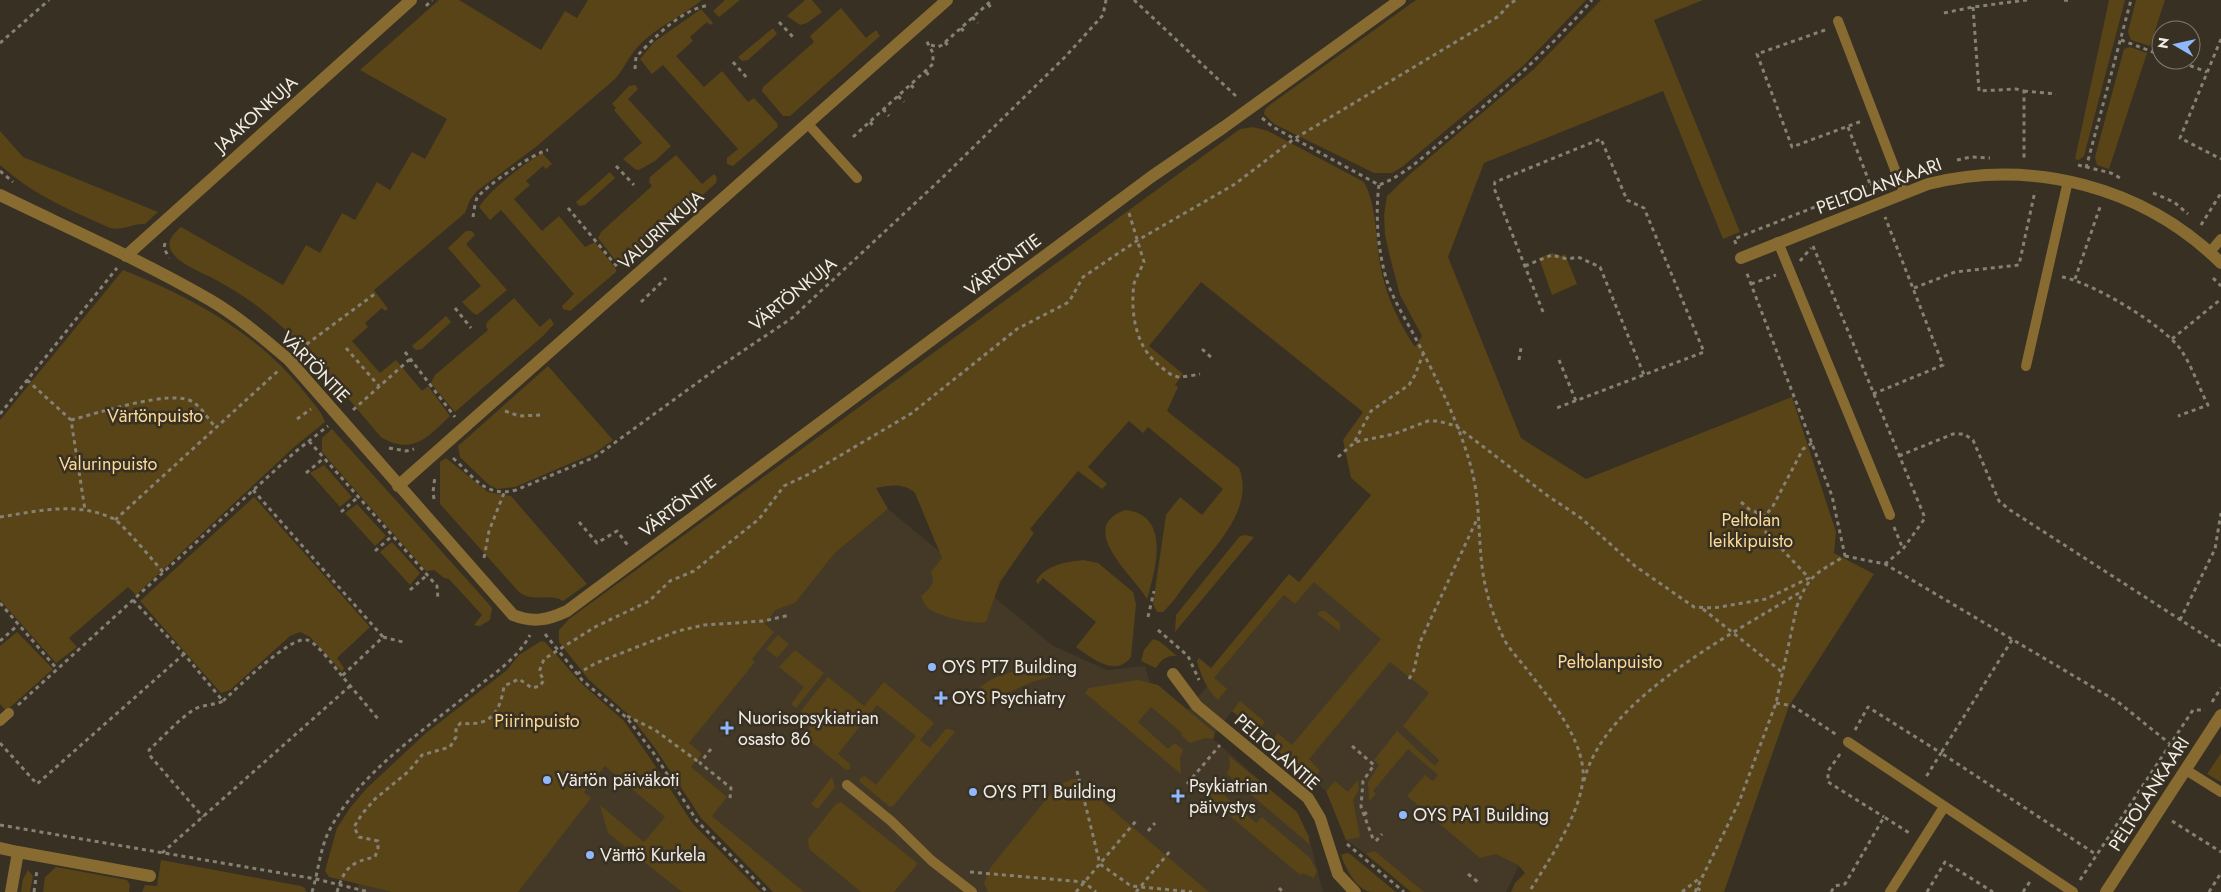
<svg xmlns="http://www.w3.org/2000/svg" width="2221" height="892" font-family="Jost,sans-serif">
<rect width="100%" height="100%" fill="#373023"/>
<path fill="#433926" d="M888,509l164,136 55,25 38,-4 5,17 8,2 29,25 97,-115 36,-18 173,145 45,105 -32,65h-95l-45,-38 -20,-14 -20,-49 -94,-80 -17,22 -2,6 84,74 12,24 14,55h-526l-87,-74 -43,-66 109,-142 19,-7 40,-50z
M606,715l83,116 60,61h-392l12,-61z"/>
<path fill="#584417" d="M439,0h20l82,50 24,-39 12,7 11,-18h114c-19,15 -52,31 -67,50 -7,9 -12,20 -20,29l-78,67 -60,45 -7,9 -5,13 -91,77 14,19 -3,2 -3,-3 -17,15 3,4 -16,14 28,32 16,-13 26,31 6,-5 22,30c-22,21 -38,40 -69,21 -38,-44 -74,-92 -120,-128 -12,-9 -25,-18 -38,-25 -13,-9 -43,-18 -51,-32 -7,-10 2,-19 9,-25l102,58 23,-40 14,8 22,-40 13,7 22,-38 13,8 22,-38 13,7 22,-40 -87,-49z
M725,0h15l-21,17 -6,-6z
M805,0h7l10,12 -15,11 -7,2 -13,-9z
M1416,0h170l-62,65 -122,102 -10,6h-18l-100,-49 -10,-10 1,-5 6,-5z
M1601,0h102l-49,20 86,212 -17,7 -60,-148 -179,72 -36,94 73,181 65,41 206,-82 44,135 -2,21 40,21 -85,132 -65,186h-213l4,-9 10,-10 -7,-8 -22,-11 -16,4 -73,-62 18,-21 8,6 5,-6 -30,-26 -35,42 3,3 -7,7 -1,-19 11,-17 -5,-5 23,-29 38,35 4,-6 -36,-34 26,-33 -39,-31 -81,97 11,12 -7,9 -44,-36 9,-11 14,12 89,-106 -67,-57 -19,22 -11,-9 -70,83 13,11 -9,11c-11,-10 -17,-24 -21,-39l2,-3 12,10 78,-94 10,8 72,-87 -20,-17 -8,-38 20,-28 -162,-130 -52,64 34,28 -8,11 3,2 -11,24 72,57c16,40 -24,79 -47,108 -10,12 -18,26 -29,36h-6l-4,-8 13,-89 14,-18 22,18 21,-26 -75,-62 -5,6 -14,-12 -41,46 19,17 -5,5 -24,-18 -48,58 4,4 -34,49 -14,40c-12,3 -51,-6 -59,-15 -3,-3 -4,-7 -6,-11 9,-8 15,-12 10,-24l11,-14 -27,-65c-11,-10 -24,-8 -39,-5l12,21 -53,44 -40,50 -19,7 -11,14 9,8 -22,27 3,3 -66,81 13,11 -11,13 36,30 -15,19 92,76h-31l-72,-74 -46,-70 -24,-31 -42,-37 -30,-38v-12l10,-11 671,-490 13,-2 15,4 96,51c14,26 11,59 17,87 5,27 19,56 34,78l7,-11 -22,-41 -11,-42 -4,-18 -1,-20 3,-19 22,-21 125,-106z
M2109,0h16l-41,156 -5,4 -4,-1z
M2136,0h29l-15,46 -19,-6 -3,-8z
M841,8l25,30 10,-8 4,6 -90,80h-7l-21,-25 1,-4 51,-45 -4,-6z
M701,9l12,14 -3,2 -3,-3 -17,15 3,4 -17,15 28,31 18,-16 26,31 6,-4 23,25 1,4 -45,39 -6,-2v-6l11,-9 -75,-84 -11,9 -12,-15 14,-17z
M773,28l4,6 -29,26 -6,1 -4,-4z
M2130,47l17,6 -38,116 -12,-4 -2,-8 29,-108z
M635,85l3,4 -10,10 43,47 -16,15 -16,9 -4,-1 -12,-10 19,-16 -28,-33 2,-2 -4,-4 17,-18z
M0,131l23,26 135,55 -13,12c-13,-1 -21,7 -35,4 -42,-19 -75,-32 -110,-63z
M542,153l10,11 -6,5 -3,-3 -17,15 4,4 -16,14 28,32 17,-15 26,31 10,-5 21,27v3l-46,39 -7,-2 -1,-3 12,-12 -73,-84 -11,10 -11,-13c11,-18 45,-43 63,-54z
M676,155l26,29 12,-10 3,4 -1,5 -91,81 -6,1 -21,-27 3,-6 51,-46 -3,-4 1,-5z
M610,172l5,6 -30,27 -6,1 -3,-4z
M466,231h6l3,4 -9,9 41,46 -30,25 -4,-2 -11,-11 19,-16 -33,-38z
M1552,253l9,3 4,-2 12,30 -25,11 -13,-37z
M123,270c69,27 136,64 183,124 6,8 16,18 19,28l-32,26 -157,147 -8,-8 -59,51 8,9 -21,16 -56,-63v-180z
M514,298l26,29 10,-9 4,6 -11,12 -88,76 -21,-25 -3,-4 4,-8 53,-45 -2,-4 1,-4z
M446,316l5,6 -29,27 -6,1 -4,-4z
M548,366l65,74 -18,13 -80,34 -18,2 -8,-4 -29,-28 -2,-11z
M332,429l155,173 5,6 -2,12 -10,6 -6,-1 8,-10 -33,-36 -5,-1 -10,-8 -8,1 -104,-119v-14z
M446,458l42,34 23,4 76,88 -24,17c-14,-9 -30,3 -45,-10l-78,-87v-42z
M324,465l28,32 -12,10 -30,-34z
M254,497l116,130 -33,31 7,10 -2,4 -32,-35 -10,-5 -10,4 -60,54 -9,3 -81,-92z
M357,504l29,32 -11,10 -30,-33z
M1125,510c46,4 31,59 22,89 -13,-23 -72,-71 -22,-89z
M1245,535l9,2 -79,95 1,-17 64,-79z
M392,542l28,31 -10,12 -30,-33z
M1083,560l15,3 35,29 3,12 -5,53c-16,21 -39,1 -55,-10l20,-25 -53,-44 -5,6 -2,-3c10,-16 29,-19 47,-21z
M1320,611h5l15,12v8l-23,-17z
M17,632l36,37 -47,42 -6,-7v-58z
M778,635l11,9 -12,14 -11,-9z
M1153,639l6,2 18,15c-10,-1 -16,4 -21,12l-15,-7 3,-11z
M541,641l4,1 36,41 43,38 26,37 43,66 68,68h-79l-74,-59 -8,-28 44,37 21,-25 -60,-51 -21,26 7,6 -73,94h-125l-64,-15 -4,-6 12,-43 13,-20 16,-19 60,-56 81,-63 12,-15z
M795,650l29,23 -28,35 -5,-4 13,-17 -25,-20z
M1058,664l6,5 -1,4 -31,9 -52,23 -6,-5c2,-3 3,-8 5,-11 14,-18 58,-22 79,-25z
M828,677l36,29 20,-24 50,41 -14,17 10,8 16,-19h4l5,3 -61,73 -4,2 -30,-25 -1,-3 6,-3 11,9 40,-49 -39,-31 -39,49 12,10v5l-4,1 -43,-35 10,-12 -13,-11z
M1138,680l20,5 57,48 -2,6 -8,-1 -15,5 -9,-8 1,-2 -31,-26 -13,15 30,27 7,-6 8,7 -3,8 1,16 -96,-81 4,-5z
M1240,701l25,21 -8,10 -25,-21z
M2221,753v29l-14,-8z
M1229,756l68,56 12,25v7l-82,-70 3,-7z
M832,777l3,10 -17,22 -7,-5z
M1072,779h4l133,113h-221l-4,-9 6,-15 67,-82z
M1358,780l1,9 -6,11 7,37 -14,3 -20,-49 9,-10 13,11z
M1221,782l9,8 -5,6 31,27 6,-6 48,41 7,13 -3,7 -12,-5 -2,2 -102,-86 2,-2 13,-1z
M841,802l76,61 -1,3 -22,26h-33l-52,-43 -1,-10 28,-35z
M1374,851l2,1 48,40h-13l-45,-38z
M1347,853l3,1 46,38c-8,0 -17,0 -25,0 -15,-2 -26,-25 -30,-37z
M161,860l140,26 4,2 1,4h-164l3,-7 12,1z
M56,867l71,13 3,5 -1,7h-86l2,-15z
M28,870l5,6 -3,16h-9l2,-13z"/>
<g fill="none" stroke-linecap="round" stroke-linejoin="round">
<path stroke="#868075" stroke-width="3" stroke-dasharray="4 4" stroke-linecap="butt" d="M1134,0l104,98
M2064,0l8,1
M988,4l5,6
M426,6l6,-6
M1973,7l6,84 37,-2 8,2v68
M1944,13l29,-6 54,-7
M972,17l6,6
M779,22l14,15
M961,28l5,6
M1825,30l-68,24 35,93 70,-26
M2221,39l-41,99 41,21
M2121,40l40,15
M945,42l5,6
M0,43l49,-43
M931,45l7,2 4,-2 50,-45
M2175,60l32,12
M733,62l14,16
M635,69l1,-12c19,-20 45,-48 74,-52
M926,72l5,6
M911,85l5,6
M2024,91l32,3
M898,96l6,6
M883,109l6,7
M1262,118l11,9 106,58c26,-10 46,-30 68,-48 51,-42 102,-87 145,-137
M870,122l5,6
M1848,127l22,57
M853,137l80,-73v-11l-7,-13
M1957,160l14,-3 19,1
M2078,165l33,8 11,6
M616,166l18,19
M2086,168l45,-168
M0,171l13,11
M1379,185c-4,29 -1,68 8,96 7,20 19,39 29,58 21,40 43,84 55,128 9,32 7,66 11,99 3,26 11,50 22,73 5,10 14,19 21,28 23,30 54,65 58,103 3,36 -35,92 -54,122
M2153,193l21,9 14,12
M568,208l51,61
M1129,213l15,49c-3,7 -8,15 -10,22 -4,29 2,64 26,82 6,5 12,11 20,11 6,0 14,-2 20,-3
M473,217c1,-6 2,-15 4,-19 7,-11 58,-46 71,-48
M2201,225l20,-32
M165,243l-1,5 5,10
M1736,244l-2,-5 149,-59
M1813,246l112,272 -22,31 -18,15
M1800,261l11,-13
M1525,266l27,-11 15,4 11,-2 22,10 44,108
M2062,277c29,5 102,48 119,73 11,16 18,38 27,55l-30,11
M2213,278l8,8
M2075,279l25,-72
M1751,284l25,-9
M1914,288l41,-16 64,-7 16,-74
M641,302l25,-24
M455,308l16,20
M1543,312l-49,-124 1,-6 106,-43 26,61 17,8 60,144 -150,57
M2172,339l49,-40
M346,348l33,38
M300,349l76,-56
M1202,349l10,9
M405,352l50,65
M1519,360l2,-12
M1559,360l17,41
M27,380l44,40 14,90
M1873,394l70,-29 -58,-148
M353,410l57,-51
M505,411l14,5 24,-1
M0,414l117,-146
M297,419l14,-10
M71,420c24,-6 102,-32 122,-18 9,6 16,18 23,26
M309,441l128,145 1,13
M1355,441l16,-30 38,-26 6,-10 8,-21
M389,448l17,3 8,-2
M1899,456l54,-22h11l9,6 26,61 11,9 211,136
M1338,457l17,-15 39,-8 34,-13h10l18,5 92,70 33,22 54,48 59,41 20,1 52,-9 43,-21 -46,-49 2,-13 8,-10 30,-57 9,-6
M453,458c21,19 32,40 63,32l79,-33 124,-90 73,-49 149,-139 125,-123 37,-41 3,-15
M306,473l18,-15
M253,490l130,147 -41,39 37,44
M434,499l-1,-7 2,-16
M1741,502l8,7 16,7
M341,512l17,-15
M0,517c38,-6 77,-16 114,2 10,6 40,43 50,54
M115,520l164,-150
M579,522l18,21 20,-12 12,16
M1894,527l9,22
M375,551l17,-15
M1845,556l40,8 233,138 51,41
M484,558l5,-27 15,-38
M410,590l17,-15
M133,600l51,54 39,47c-10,5 -21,3 -30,9 -16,11 -30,27 -44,40l2,7 52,60
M0,603l57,66
M1703,609l79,63
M1148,617l6,-26
M2180,620l35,-71 6,-36
M1158,630l30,26 11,24
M545,634l37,46 45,38 28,37 42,66 70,71
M383,637l20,5
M2012,640l-71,113 156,102
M0,641l18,-16
M577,674l19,-11 82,-32 26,-6 60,-4 26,-6
M1409,679l5,-9 6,-28 58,-125
M223,701c13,-12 68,-66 84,-61 10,2 28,28 35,36
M2212,702l9,-14
M1776,703l17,3 44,29
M18,705l277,-253 33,-26
M627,716l28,14 45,33
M1855,730l13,-23 73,46 -15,24
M0,743l37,41 147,-130
M1352,746l22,19 -11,16 -2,26 12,32
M711,749l-11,14 31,25 -1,10
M1840,754l-12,17v11l56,35
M1077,771l23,93 31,22 61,6
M1584,781c20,-83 149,-147 218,-190
M1187,784l33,-39
M1364,815l5,-5
M2172,821l49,31
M0,825l316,54 53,13
M1148,831l7,-8
M1376,841l6,-7
M1347,844l57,48
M162,853l188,-167
M970,872l114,10 12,10
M1468,874l10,8
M2080,880l113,-170h12
M1279,888l4,4
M1697,888l6,4
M34,892l3,-22
M312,892c6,-19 8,-42 16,-59 28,-57 91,-99 139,-138 22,-18 50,-35 63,-60
M337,892c7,-24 14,-30 38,-35l3,-9v-7l-19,-4 -5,-10 8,-13 13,-15 34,-28 13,-16 28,-8 6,-10v-10l5,-4c29,4 39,-10 43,-37l15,-7 13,9 8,-2 4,-6 -5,-8 5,-13 51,-32 54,-26 21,-20 24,-10 65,-52 25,-33 25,-12 103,-61 105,-84 52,-27 14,-25 55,-37 97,-56 59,-45 205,-123 11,-13 7,-3
M1076,892l60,-71
M1136,892l35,-42
M1682,892l19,-15
M1695,892l44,-90 37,-99 21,-97c12,-32 20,-33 48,-50l-13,-60 -86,-225
M1831,892l4,-6 10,-2 39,-67 27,17
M1927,892l18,-30 48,30
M2023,892l8,-12
M2209,892l12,-19"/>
<path stroke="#876b31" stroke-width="10" d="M1838,21l66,172
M808,124l49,54
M1778,242l112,273
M2210,252l11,-13
M2026,366l42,-185
M0,721l9,-8
M1848,742l225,150
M2186,770l35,22
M847,785l44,36 41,40 40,31
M1890,892l54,-85"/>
<path stroke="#876b31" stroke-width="12" d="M0,195c70,34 143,66 210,105 29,17 54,39 79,60l224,255c20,8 35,5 54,-4l584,-434 73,-50 176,-127
M126,256l285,-256
M1741,258l187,-74c105,-26 216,3 293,79
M398,486l549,-486
M1173,674l24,32 111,92 12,20 18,56 17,18
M0,848l18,4 -7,40
M18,852l132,24
M2106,892l115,-177"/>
</g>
<g fill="#90b8fd" stroke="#373023" stroke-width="2">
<circle cx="932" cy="667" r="5"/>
<path d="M938.5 690.5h5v5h5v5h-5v5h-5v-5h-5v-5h5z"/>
<path d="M724.5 720.5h5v5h5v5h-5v5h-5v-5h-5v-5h5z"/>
<circle cx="547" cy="780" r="5"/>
<circle cx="973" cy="792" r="5"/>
<path d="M1175.5 788.5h5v5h5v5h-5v5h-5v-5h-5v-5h5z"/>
<circle cx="1403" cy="815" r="5"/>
<circle cx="590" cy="855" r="5"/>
</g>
<g text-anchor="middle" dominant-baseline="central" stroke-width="5" stroke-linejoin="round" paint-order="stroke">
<g font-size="18" fill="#f1ece4" stroke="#373023">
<text transform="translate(256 114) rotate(-42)">JAAKONKUJA</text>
<text transform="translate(1879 186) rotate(-20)">PELTOLANKAARI</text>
<text transform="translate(661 230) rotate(-42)">VALURINKUJA</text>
<text transform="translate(1003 265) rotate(-37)">VÄRTÖNTIE</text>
<text transform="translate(793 294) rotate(-39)">VÄRTÖNKUJA</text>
<text transform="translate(315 367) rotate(46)">VÄRTÖNTIE</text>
<text transform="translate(678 506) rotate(-37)">VÄRTÖNTIE</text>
<text transform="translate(1277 752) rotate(41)">PELTOLANTIE</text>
<text transform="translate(2149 794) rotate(-57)">PELTOLANKAARI</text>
</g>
<g font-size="18" fill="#fcda95" stroke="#373023">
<text x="155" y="416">Värtönpuisto</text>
<text x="108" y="464">Valurinpuisto</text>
<text x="1751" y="520">Peltolan<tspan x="1751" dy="21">leikkipuisto</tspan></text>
<text x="1610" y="662">Peltolanpuisto</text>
<text x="537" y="721">Piirinpuisto</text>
</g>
<g font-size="18" fill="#f1ece4" stroke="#373023" text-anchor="start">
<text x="942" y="667">OYS PT7 Building</text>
<text x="952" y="698">OYS Psychiatry</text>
<text x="738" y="718">Nuorisopsykiatrian<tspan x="738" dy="21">osasto 86</tspan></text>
<text x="557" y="780">Värtön päiväkoti</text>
<text x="1189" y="786">Psykiatrian<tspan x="1189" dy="21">päivystys</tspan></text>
<text x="983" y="792">OYS PT1 Building</text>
<text x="1413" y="815">OYS PA1 Building</text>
<text x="600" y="855">Värttö Kurkela</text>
</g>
</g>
<g transform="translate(2176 45) rotate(279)"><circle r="24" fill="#373023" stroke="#817b70"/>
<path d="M0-4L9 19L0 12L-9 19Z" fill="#90b8fd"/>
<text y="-8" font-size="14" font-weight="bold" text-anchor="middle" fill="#f1ece4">N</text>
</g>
</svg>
